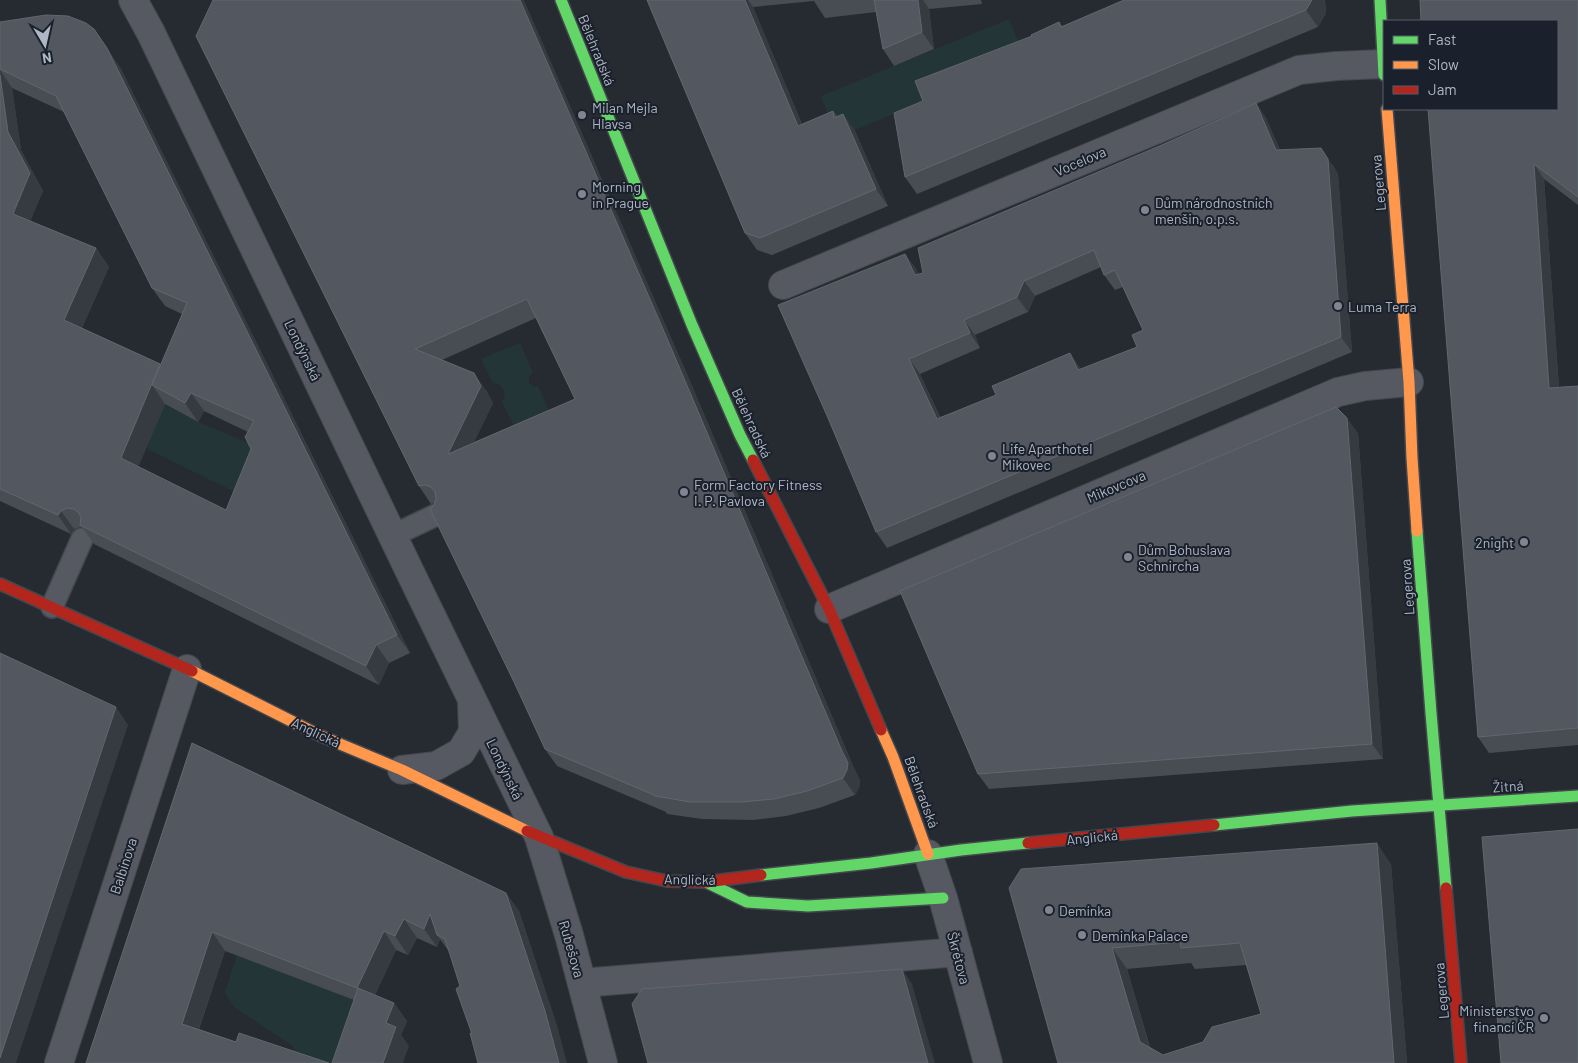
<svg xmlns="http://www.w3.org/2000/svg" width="1578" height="1063" font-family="Barlow,sans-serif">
<rect width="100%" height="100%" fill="#262b32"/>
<path fill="#243538" d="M1009,19l13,32 -94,48 -82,35 -11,-2 -14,-36z
M520,343l13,29 -4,4v7l6,4 3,-1 13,29 -35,15 -14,-28c6,-9 1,-18 -9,-19l-12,-24z
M164,404l30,16 68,29 -21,46 -95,-47z
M237,955l133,51 -19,57h-62l5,-16 -60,-40 -9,-15z"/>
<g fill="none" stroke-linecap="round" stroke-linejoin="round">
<g stroke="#44474d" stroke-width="24">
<path id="lane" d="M392,536l44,-21
M52,607l30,-68"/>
</g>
<g stroke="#44474d" stroke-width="30">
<path id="street" d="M133,0l18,33 259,539 129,265 30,98 34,128
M783,285l516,-215 37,-4 47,-2
M829,609l509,-217 27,-6 44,-4
M402,770l34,-4 25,-14 12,-20 -1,-30
M928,854l15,44 45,165
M582,983l376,-31
M59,1063l128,-394"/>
</g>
<g stroke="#44474d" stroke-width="14">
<path id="fast" d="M561,0l131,325 48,110 13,25
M1380,0l4,75
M1417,531l14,182 15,175
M1214,825l138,-14 226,-15
M761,875l110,-12 90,-13 67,-7
M706,882l41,20 61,4 135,-8"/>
</g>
<g stroke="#44474d" stroke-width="14">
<path id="slow" d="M1387,109l22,273 3,76 5,73
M192,671l129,65 81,34 125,61
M881,730l12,27 35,97"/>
</g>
<g stroke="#44474d" stroke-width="14">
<path id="jam" d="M753,460l76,149 52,121
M0,584l192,87
M527,831l99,41 41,9 39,1 55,-7
M1028,843l186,-18
M1446,888l15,175"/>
</g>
<use href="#lane" stroke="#565961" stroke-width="21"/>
<use href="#street" stroke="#565961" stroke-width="28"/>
<use href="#fast" stroke="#63d668" stroke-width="11"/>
<use href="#slow" stroke="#ff974d" stroke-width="11"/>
<use href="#jam" stroke="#b3261e" stroke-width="11"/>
</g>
<path fill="#484c53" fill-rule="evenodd" d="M647,0h334l1,4 -53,5 5,40 -40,17 -11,-17 -7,-37 -51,6 -11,-17 -61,6 49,117 31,-13 4,5 6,-2 12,17 33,75 -116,49 -15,-5 -12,-17z
M1325,0l1,13 -8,14 -401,167 -12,-17 18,-76 109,-65 27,-14 3,4z
M1420,0h158v205l-34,-26 15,208 19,-1v359l-89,8 -11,-16z
M0,22l120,45 290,586 -21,10 -10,22 -285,-141 -12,-17h-2l-6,2 -3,5 -71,-33zM12,88l52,24 88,176 13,18 17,8 -21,50 -79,-36 27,-61 -13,-19 -66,-27 13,-30 -22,-41zM165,404l33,18 6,-11 44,21 3,17 -25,61 -88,-43z
M196,36l485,324 173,408 6,12 -1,8 -4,7 -36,13 -33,8 -33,4 -51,-1 -35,-5 -1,-2 -109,-46 -12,-17 -111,-244 1,-2 -4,1 -12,-18zM536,318l39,81 -101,43 19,-39 -7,-13 -44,-30z
M1256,103l10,15 14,32 52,14 6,10 14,178 -465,196 -11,-16 29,-278 11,15 2,5 5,-1 241,-129zM1101,267l3,8 11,15 8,-3 20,43 -6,17 -56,22 -141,48 -20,-43 60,-26 -5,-13 53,-23 7,-16z
M1358,433l25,326 -394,30 -11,-15z
M192,743l314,150 13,18 39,118 -86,5 -12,-48 -10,-33 -10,-14 -3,8 -20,-9 -9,17 -12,-5 -21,45 19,8 13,18 -6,14 8,11 -55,-46 -129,-49 -26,78 37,13 93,21h-243z
M1391,864l16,199h-349l-37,-194zM1191,963l4,6 51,-4 15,49 -58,28 -40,13 -13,-8 -23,-78z"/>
<path fill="#363a41" d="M520,0h4l157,360 173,408 6,12 -1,8 -4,7 -12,-17 -1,-27z
M745,0h3l5,7 57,136 -12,-17z
M918,0h5l6,9 5,40 -12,-17z
M1312,0h13l1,13 -8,14 -12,-17z
M107,48l13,19 290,586 -13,-18z
M0,70l12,18 9,62 22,41 -17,41 -13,-18z
M1256,103l10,15 21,47 -11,-15z
M843,114l12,17 33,75 -12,-17z
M1321,148l17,26 14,178 -11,-15z
M1534,164l10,15 16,224 -11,-15z
M96,248l13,19 -32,72 -13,-19z
M905,254l11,15 9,21 -10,-15z
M1024,281l11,15 -7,16 -11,-15z
M964,320l11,15 5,13 -10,-15z
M1070,353l11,16 8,17 -11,-16z
M909,359l11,15 27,60 -10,-15z
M160,364l-8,21 13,19 -31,73 -13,-19z
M474,373l12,17 7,13 -33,68 -12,-17z
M191,393l13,18 -6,11 -13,-19z
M1347,418l11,15 25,326 -11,-15z
M61,511l13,18 -3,5 -13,-19z
M376,645l13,18 -10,22 -13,-19z
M116,707l12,18 -112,338h-16v-5z
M1377,843l14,21 16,199h-13z
M506,893l13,18 39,118 9,34h-8z
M430,914l7,21 3,4 -3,8 -13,-18z
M404,919l13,19 -9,17 -13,-19z
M384,931l12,19 -26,56 -13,-18z
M212,932l13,19 -31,91 -12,-18z
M1112,948l15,21 27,94 -14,-21z
M902,969l10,15 23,79h-7z
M394,1003l13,18 -6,14 8,11 -6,17h-20l3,-40z"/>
<path fill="#535860" stroke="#61666f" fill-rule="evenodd" d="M213,0h307l149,343 173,408 6,12 -1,7 -4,8 -36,13 -33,8 -33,3h-51l-35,-6 -1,-1 -109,-46 -31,-67 -84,-173 4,-4 2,-6 -1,-7 -4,-5 -6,-2 -6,1 -223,-450zM527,299l48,100 -127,55 33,-68 -7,-13 -59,-24z
M647,0h98l53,126 35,-15 1,7 9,-4 33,75 -116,49 -15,-5z
M874,0h44l4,32 -39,17z
M1124,0h188l-6,10 -401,167 -11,-64 29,-12 -8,-20 117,-45 -1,-1 28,-13 2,5z
M1420,0h158v197l-44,-33 15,224 29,-2v342l-100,9 -50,-628h129v-88h-136z
M46,15l22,1 18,7 8,6 13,19 290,587 -21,10 -10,21 -286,-141 1,-7 -2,-5 -5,-4 -7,-1 -6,3 -3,4 -58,-26v-414l8,57 22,41 -17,41 83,34 -32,72 96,44 -39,94 105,52 25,-61 -6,-12 9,-16 -63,-28 -6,10 -33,-18 35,-82 -35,-15 -96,-192 -56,-27v-47z
M1256,103l20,47 45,-2 7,11 13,178 -465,195 -48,-114 -50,-113 127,-51 10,21 8,-2 -5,-25 246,-104zM1094,250l10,25 11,-5 28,60 -11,5 5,12 -59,23 -8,-17 -78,33 4,9 -59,24 -28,-60 61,-26 -6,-13 53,-23 7,-16z
M1336,407l11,11 25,326 -394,30 -78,-183z
M0,653l116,54 -116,351z
M192,743l314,150 39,118 14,52h-81l-8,-30 2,1 -16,-45 4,-3 -15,-47 -8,-4 -7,-21 -6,15 -20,-10 -9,17 -11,-5 -27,57 -145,-56 -30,92 54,18 3,-9 90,30h-243z
M1578,829v234h-77l-19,-226z
M1377,843l17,220h-336l-49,-175 12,-19zM1180,942l1,6 59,-5 21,71 -49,13 -9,15 -40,13 -23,-13 -28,-94z
M902,969l26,94h-280l-16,-59 10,-15z
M358,988l36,15 -8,20 10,4 -13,36h-51z"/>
<g fill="#7f8691" stroke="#1a212c" stroke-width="2">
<circle cx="582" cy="115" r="5"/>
<circle cx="582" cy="194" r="5"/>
<circle cx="1145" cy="210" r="5"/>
<circle cx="1338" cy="306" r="5"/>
<circle cx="992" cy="456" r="5"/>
<circle cx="684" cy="492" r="5"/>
<circle cx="1524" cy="542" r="5"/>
<circle cx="1128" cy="557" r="5"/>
<circle cx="1049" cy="910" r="5"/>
<circle cx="1082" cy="935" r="5"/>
<circle cx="1544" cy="1018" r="5"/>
</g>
<g text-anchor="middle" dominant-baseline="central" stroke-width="4" stroke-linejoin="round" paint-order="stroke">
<g font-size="14" fill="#afb7c4" stroke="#1a212c">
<text transform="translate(597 50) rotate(68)">Bělehradská</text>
<text transform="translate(1080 161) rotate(-23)">Vocelova</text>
<text transform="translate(1378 183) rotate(-95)">Legerova</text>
<text transform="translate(303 350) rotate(64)">Londýnská</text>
<text transform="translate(752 423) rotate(65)">Bělehradská</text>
<text transform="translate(1116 486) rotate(-23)">Mikovcova</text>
<text transform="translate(1407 587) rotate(-94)">Legerova</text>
<text transform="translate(316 732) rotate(25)">Anglická</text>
<text transform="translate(505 769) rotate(64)">Londýnská</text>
<text transform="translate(1508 786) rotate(-4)">Žitná</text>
<text transform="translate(922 792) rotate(70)">Bělehradská</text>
<text transform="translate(1092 837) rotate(-6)">Anglická</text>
<text transform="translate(123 866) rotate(-72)">Balbínova</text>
<text transform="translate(690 879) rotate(1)">Anglická</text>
<text transform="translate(572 949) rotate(74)">Rubešova</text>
<text transform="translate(959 958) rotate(75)">Škrétova</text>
<text transform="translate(1441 991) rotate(-95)">Legerova</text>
</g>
<g font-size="14" fill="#afb7c4" stroke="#1a212c" text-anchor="start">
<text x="592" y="107">Milan Mejla<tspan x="592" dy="16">Hlavsa</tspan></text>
<text x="592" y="186">Morning<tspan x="592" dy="16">in Prague</tspan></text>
<text x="1155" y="202">Dům národnostních<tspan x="1155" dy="16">menšin, o.p.s.</tspan></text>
<text x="1348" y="306">Luma Terra</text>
<text x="1002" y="448">Life Aparthotel<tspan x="1002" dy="16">Mikovec</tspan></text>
<text x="694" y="484">Form Factory Fitness<tspan x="694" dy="16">I. P. Pavlova</tspan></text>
<text x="1514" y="542" text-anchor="end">2night</text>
<text x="1138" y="549">Dům Bohuslava<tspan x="1138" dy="16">Schnircha</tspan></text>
<text x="1059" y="910">Demínka</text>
<text x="1092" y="935">Deminka Palace</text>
<text x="1534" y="1010" text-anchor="end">Ministerstvo<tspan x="1534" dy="16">financí ČR</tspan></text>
</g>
</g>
<rect x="1383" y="20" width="175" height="90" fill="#1a212c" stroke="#565d69"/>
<rect x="1393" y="36" width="25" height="8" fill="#63d668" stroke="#565d69"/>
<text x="1428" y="45" font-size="15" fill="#afb7c4">Fast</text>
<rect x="1393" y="61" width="25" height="8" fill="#ff974d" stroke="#565d69"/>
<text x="1428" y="70" font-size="15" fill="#afb7c4">Slow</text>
<rect x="1393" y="86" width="25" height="8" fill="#b3261e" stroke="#565d69"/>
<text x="1428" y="95" font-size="15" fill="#afb7c4">Jam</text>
<g transform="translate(45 45) rotate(171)" stroke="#1a212c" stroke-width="4" paint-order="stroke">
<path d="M0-4L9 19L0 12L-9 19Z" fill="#afb7c4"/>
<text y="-8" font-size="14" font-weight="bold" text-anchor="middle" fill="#afb7c4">N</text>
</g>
</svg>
